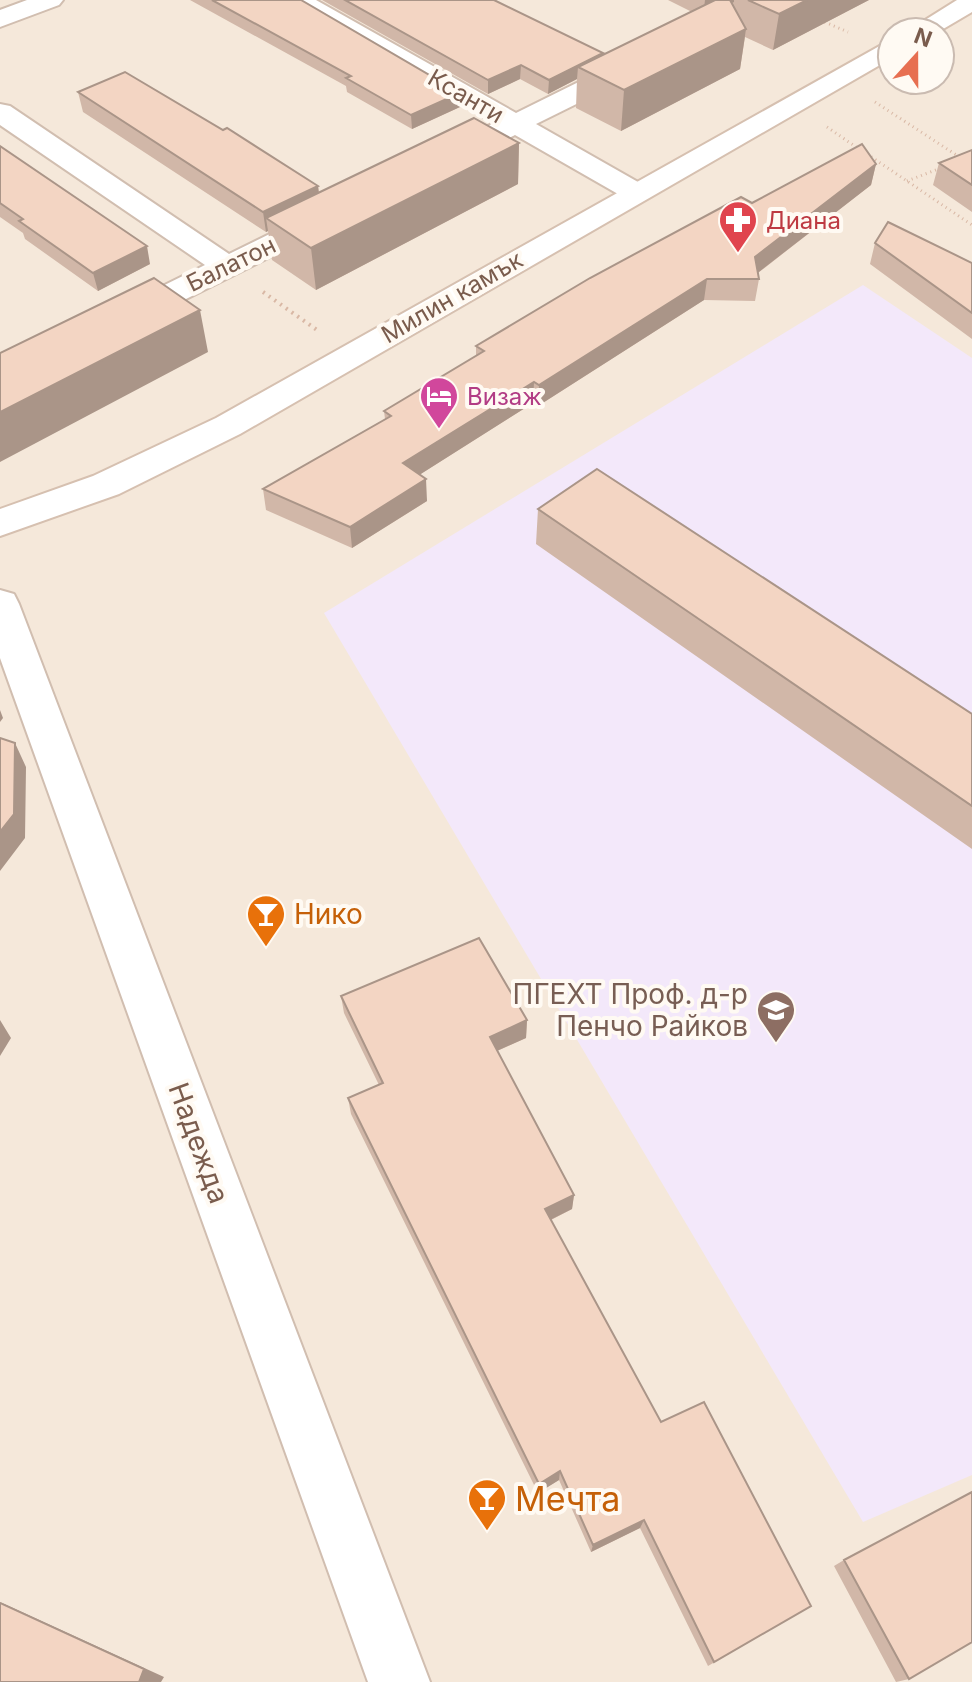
<svg xmlns="http://www.w3.org/2000/svg" width="972" height="1682" font-family="Inter,sans-serif">
<rect width="100%" height="100%" fill="#fdf6ec"/>
<path fill="#f5e8da" fill-rule="evenodd" d="M0,0h972v1682h-972zM892,32h48v48h-48z"/>
<path fill="#f3e8fa" d="M863,285l109,73v1117l-109,47 -539,-909z"/>
<g fill="none" stroke-linecap="round" stroke-linejoin="round">
<g stroke="#d1beb0" stroke-width="4">
<path id="street" d="M27,0h36l-4,5 -59,22v-17z
M285,0h31l200,113 105,-52h18l4,6 -4,6 -103,51 109,62 5,6 -5,6h-20l-110,-63 -57,28h-20l-4,-6 4,-6 56,-28z
M0,104l10,2 219,148 85,-42h22l4,6 -4,6 -204,102 -11,3 -11,-3 -5,-7 5,-7 95,-47 -205,-140z
M0,590l14,4 5,10 411,1078h-62l-368,-1024z"/>
</g>
<g stroke="#d6c0b0" stroke-width="4">
<path id="secondary" d="M957,0h15v12l-34,20h-32z
M892,39v19l-652,376 -121,60 -119,42v-27l93,-33 123,-58z"/>
</g>
<path stroke="#d9b8a5" stroke-width="3" stroke-dasharray="1 4" stroke-linecap="butt" d="M820,20l28,12
M875,102l86,56
M827,127l32,22
M867,154l105,71
M907,181l34,-13"/>
<path stroke="#d9b8a5" stroke-width="4" stroke-dasharray="2 5" stroke-linecap="butt" d="M263,292l54,38"/>
<use href="#street" fill="#fff" fill-rule="evenodd"/>
<use href="#secondary" fill="#fff" fill-rule="evenodd"/>
</g>
<path fill="#d1b7a8" d="M190,0h111l159,107 -48,22 -65,-37 -1,-6z
M322,0h172l109,55 89,-43 -24,-12h201l-96,50 -28,-13 -5,32 -119,62 -45,-23 1,-29 -29,15 -28,-15 -32,15z
M78,92l145,38 95,56 1,6 200,-49 -1,41 -202,106 -44,-30 -4,-29 -2,1 -183,-120z
M0,146l150,118 -52,27 -73,-52 -2,-6 -23,-16z
M972,150v62l-39,-27 6,-22z
M876,164l-5,21 -113,88 1,6 -4,22 -51,-1 -166,106 -5,-3 -114,72 8,26 -75,47 -86,-38 -3,-21 122,-70 -1,-8 92,-55v-10l276,-143z
M875,243l97,20v76l-102,-75z
M538,509l434,205v135l-436,-305z
M341,996l186,24 -1,18 -29,13 77,144 -2,14 -21,11 110,202 150,184 -103,60 -68,-138 -49,24 -32,-72 -21,13 -187,-379 -3,-16 31,-13 -35,-72z
M844,1560l65,119 -13,3 -62,-116z"/>
<path fill="#aa9588" d="M705,0h29v2l-31,15z
M807,0h62l-96,50 6,-36z
M746,29l-6,40 -119,62 3,-41z
M603,53l-1,14h-24l-1,12 -29,15 1,-14z
M521,65l-1,14 -32,15v-14z
M460,93v14l-48,22 -1,-14z
M519,143l-1,41 -202,106 -5,-42z
M876,164l-5,21 -120,93 4,-21z
M318,186l2,19 -54,13 2,13 -2,1 -3,-20z
M147,246l3,18 -52,27 -5,-18z
M707,279l-3,21 -166,106 1,-21z
M200,310l8,42 -208,110v-50z
M534,382l-1,21 -128,81 -2,-21z
M426,479l1,22 -75,47 -2,-21z
M0,710l3,8 -3,4z
M15,743l11,24 -1,71 -25,33v-39z
M0,1020l11,18 -11,18z
M527,1020l-1,18 -36,16v-17z
M574,1195l-2,14 -28,14 1,-14z
M560,1471l-1,9 -21,13 1,-9z
M644,1520l-4,8 -49,24 2,-7z
M0,1602l164,75 -3,5h-22z"/>
<path fill="#f3d5c3" stroke="#aa9588" stroke-width="2" d="M212,0h89l159,93 -49,22 -65,-37 5,-2z
M345,0h149l109,53 -54,27 -28,-15 -33,15z
M715,0h15l16,29 -122,61 -46,-23z
M748,0h59l-28,14z
M125,72l98,58 4,-2 91,58 -55,26 -185,-120z
M474,118l45,25 -208,105 -45,-30z
M862,144l14,20 -121,93 4,22h-52l-168,106 -5,-3 -131,81 23,16 -76,48 -87,-38 128,-73 -7,-5 100,-60 -8,-5 114,-68 151,-81 11,6z
M0,146l147,100 -54,27 -74,-52 4,-2 -23,-16z
M972,150v35l-33,-22z
M888,222l84,41v50l-97,-70z
M154,278l46,32 -200,102v-59z
M597,469l375,245v92l-434,-297z
M0,738l15,5 -1,71 -14,18z
M479,938l48,82 -37,17 84,158 -29,14 116,213 43,-20 107,204 -97,56 -70,-142 -51,25 -33,-74 -21,13 -191,-386 35,-15 -42,-87z
M972,1492v150l-63,37 -65,-119z
M0,1603l144,66 -5,13h-139z"/>
<defs>
<g id="pharmacy-pin" transform="scale(2)"><path d="M0 17L-7.5 6A9.5 9.5 0 1 1 7.5 6Z" fill="#e0444e" stroke="#fffaf3"/><path d="M-2-6h4v4h4v4h-4v4h-4v-4h-4v-4h4Z" fill="#fff"/></g>
<g id="hotel-pin" transform="scale(2)"><path d="M0 17L-7.5 6A9.5 9.5 0 1 1 7.5 6Z" fill="#d1479c" stroke="#fffaf3"/><path d="M-6-4.5h1.5V1H6V5H4.5V3h-9V5H-6ZM-4 0a1.8 1.8 0 1 1 3.6 0ZM.5 0V-2.5h3Q6-2.5 6 0Z" fill="#fff"/></g>
<g id="bar-pin" transform="scale(2)"><path d="M0 17L-7.5 6A9.5 9.5 0 1 1 7.5 6Z" fill="#e8710a" stroke="#fffaf3"/><path d="M-6-5H6L.8 .8V4.5H3.5V6h-7V4.5H-.8V.8Z" fill="#fff"/></g>
<g id="school-pin" transform="scale(2)"><path d="M0 17L-7.5 6A9.5 9.5 0 1 1 7.5 6Z" fill="#8d6e63" stroke="#fffaf3"/><path d="M0-5L7-2L0 1L-7-2ZM-4 1L0 2.5L4 1V4Q0 6-4 4Z" fill="#fff"/></g>
</defs>
<g fill-rule="evenodd">
<use href="#pharmacy-pin" x="738" y="220"/>
<use href="#hotel-pin" x="439" y="396"/>
<use href="#bar-pin" x="266" y="914"/>
<use href="#school-pin" x="776" y="1010"/>
<use href="#bar-pin" x="487" y="1498"/>
</g>
<g text-anchor="middle" dominant-baseline="central" stroke-width="8" stroke-linejoin="round" paint-order="stroke">
<g font-size="24" fill="#7a5c4d" stroke="#fffaf3">
<text transform="translate(466 96) rotate(30)">Ксанти</text>
<text transform="translate(231 264) rotate(-26)">Балатон</text>
<text transform="translate(452 297) rotate(-30)">Милин камък</text>
</g>
<g font-size="24" fill="#be3a42" stroke="#fffaf3" text-anchor="start">
<text x="766" y="220">Диана</text>
</g>
<g font-size="24" fill="#b23c85" stroke="#fffaf3" text-anchor="start">
<text x="467" y="396">Визаж</text>
</g>
<g font-size="28" fill="#c56008" stroke="#fffaf3" text-anchor="start">
<text x="294" y="914">Нико</text>
</g>
<g font-size="28" fill="#785e54" stroke="#fffaf3" text-anchor="end">
<text x="748" y="994">ПГЕХТ Проф. д-р<tspan x="748" dy="32">Пенчо Райков</tspan></text>
</g>
<g font-size="28" fill="#7a5c4d" stroke="#fffaf3">
<text transform="translate(199 1143) rotate(70)">Надежда</text>
</g>
<g font-size="34" fill="#c56008" stroke="#fffaf3" text-anchor="start">
<text x="515" y="1498">Мечта</text>
</g>
</g>
<g transform="translate(916 56) rotate(21)"><circle r="38" fill="#fffaf3" stroke="#cabbb1" stroke-width="2"/>
<path d="M0-6L14 30L0 20L-14 30Z" fill="#e76f51"/>
<text y="-12" font-size="22" font-weight="bold" text-anchor="middle" fill="#7a5c4d">N</text>
</g>
</svg>
